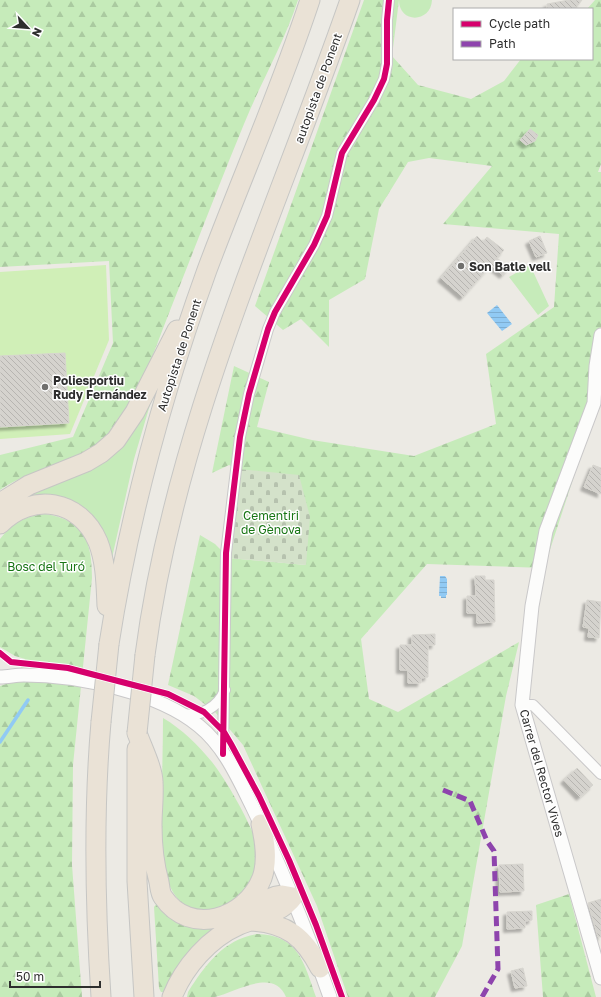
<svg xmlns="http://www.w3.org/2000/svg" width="601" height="997" font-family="'Golos Text',sans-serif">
<defs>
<pattern id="forest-firs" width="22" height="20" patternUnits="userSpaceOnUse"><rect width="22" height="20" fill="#c6ebba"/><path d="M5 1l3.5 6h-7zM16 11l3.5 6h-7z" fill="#aacaa0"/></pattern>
<pattern id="cemetery-stones" width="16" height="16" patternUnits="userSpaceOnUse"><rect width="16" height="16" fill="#d4e2ca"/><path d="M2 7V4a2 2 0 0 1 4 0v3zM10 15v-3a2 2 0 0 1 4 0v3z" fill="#b6c2ae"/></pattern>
<pattern id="water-rules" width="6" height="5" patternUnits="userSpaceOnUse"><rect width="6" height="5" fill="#91caf4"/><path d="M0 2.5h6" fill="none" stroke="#7daed2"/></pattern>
<pattern id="building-back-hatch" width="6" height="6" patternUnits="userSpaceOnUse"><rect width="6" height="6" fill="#d5d3ce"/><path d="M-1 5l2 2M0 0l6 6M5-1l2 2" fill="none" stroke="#b7b5b1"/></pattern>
<filter id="shadow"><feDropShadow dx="-3.5" dy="3.5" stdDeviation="1" flood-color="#0004"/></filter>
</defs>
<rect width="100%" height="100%" fill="#eceae4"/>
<path fill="#c6ebba" d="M399,0h33c-1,23 -33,24 -33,0z
M530,265l19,41 -11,9 -29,-38z
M157,381l-23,78 -24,108 -16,-44 -79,-22 78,-33z"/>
<path fill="url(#forest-firs)" d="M0,0h298c-14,43 -37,82 -54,124 -26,63 -50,126 -75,189 -14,36 -33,92 -60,121 -29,31 -75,32 -109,56v-35l73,-18 40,-94 -4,-82 -109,6z
M364,0h35l-7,56 26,29 53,14 33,-18 17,-22h71v-50h-5l8,-9h6v164l-3,8h3v214l-5,23 -52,159 -117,-4 -66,75 8,60 29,13 121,-70 -13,54 -44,250 -27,51h-87l-31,-91 -74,-161 -28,-33 -21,-16 -26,-11 32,-150 15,9 14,14 77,7 -68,-96 -9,-4 -17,8 22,-107 35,16 -12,45 55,13 102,16 82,-32 -10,-70 68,-47 5,-73 -116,-10 49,-58 -63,-8 -21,4 -29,47 -14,70 -36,21v47l-28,-28 -18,11 -28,-24z
M45,514c40,6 47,28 47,64l-19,187 -1,100 10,132h-82v-311l15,-5 10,-22 -10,-3 -15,-9v-108c12,-16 25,-23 45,-25z
M163,718c19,11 35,27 49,44 14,18 32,50 41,71 3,10 5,23 3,33 -8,42 -68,66 -87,18 -10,-28 -8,-58 -7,-87 0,-26 1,-53 1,-79z
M569,894l27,103h-53l-7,-92z
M157,903l57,23 1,5 -50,61h-4l-2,-4 -5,-81z
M257,934c42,1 47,29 59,63h-30c-12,-30 -50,-5 -71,0 -9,0 -20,0 -28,0l1,-5c17,-27 36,-53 69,-58z"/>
<path fill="url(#cemetery-stones)" d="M238,469l61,6 11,42 -4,48 -76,-7z"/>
<path fill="#d0efb7" d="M106,265l3,75 -39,94 -70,5v-167z"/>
<path fill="url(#water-rules)" d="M497,305l15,19 -10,7 -15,-18z
M440,576h5l2,3v16h-1v3h-5v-2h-2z"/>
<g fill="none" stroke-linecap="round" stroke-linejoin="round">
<path stroke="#91caf4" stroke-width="3.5" d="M0,742l28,-42"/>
</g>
<path fill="url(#building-back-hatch)" stroke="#d7d5cf" filter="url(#shadow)" d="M569,0h13l-7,9h-28v-5z
M530,129l8,6 -3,6 -9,4 -6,-5z
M477,236l6,6 4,-5 17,13 -7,8 12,10 -6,7 -12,-10 -28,32 -22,-19z
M540,236l7,17 -11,4 -7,-16z
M65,353l4,70 -69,4v-71z
M593,465l8,3v26l-17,-7z
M475,576h10v4h9l1,42 -18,1v-10h-10v-17h9z
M587,600l14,2 -2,36 -11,-1 1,-9 -6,-1z
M435,634v11h-7v32l-7,1v5h-13v-13h-8v-25h12v-10z
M577,768l16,17 -13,12 -16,-17z
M523,864l1,27 -24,1 -1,-27z
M601,899v38h-3l-10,-34z
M532,911v9l-7,1v7l-18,1v-17z
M523,968l4,18 -12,2 -4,-17z"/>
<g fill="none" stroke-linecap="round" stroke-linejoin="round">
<g stroke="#c9c8c9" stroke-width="12">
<path id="minor" d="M522,705h11l68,69
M182,714c18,3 36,-6 43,-24
M223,754l3,-201 14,-116 9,-43 19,-65 7,-17 39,-67 13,-29 15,-63 32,-53 10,-21 3,-15v-44l2,-20"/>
</g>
<g stroke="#c9c8c9" stroke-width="15">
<path id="tertiary" d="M601,335l-5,31 -2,37 -48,128 -14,75 -10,99 79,273
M0,677c8,0 16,-2 24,-2 53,0 134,17 175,51 25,20 39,52 53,80 30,62 55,126 78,191"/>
</g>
<g stroke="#c6c6c4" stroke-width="21">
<path id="motorway" d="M0,503l29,-18 57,-23 15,-9 15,-13 19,-28 42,-82
M0,524c32,-32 80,-25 98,18 8,20 8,43 9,64
M109,644c20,-129 54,-252 98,-374 34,-91 73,-179 103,-270
M145,655c30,-229 130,-439 205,-655
M137,733c5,14 16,36 16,49 1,15 -1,29 -1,43 0,19 2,39 7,57 1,5 1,11 4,15 27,40 83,22 99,-19 6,-17 3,-36 -1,-54
M137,749v132l7,116
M251,921c36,2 53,16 69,47
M101,997c-6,-92 -8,-183 0,-275
M172,997c12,-30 37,-59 67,-72 17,-7 43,-12 54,-28l-11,-2 -6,1 -34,14"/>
</g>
<use href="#minor" stroke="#fcfcfb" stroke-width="10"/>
<use href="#tertiary" stroke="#fcfcfb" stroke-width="13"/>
<use href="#motorway" stroke="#eae2d6" stroke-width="19"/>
<g stroke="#c6c6c4" stroke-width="21" stroke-linecap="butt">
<path id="motorway-bridge" d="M101,722l8,-78
M137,733l8,-78"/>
</g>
<use href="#motorway-bridge" stroke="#eae2d6" stroke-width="19"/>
<path stroke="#8e44ad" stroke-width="5" stroke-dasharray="10 5" stroke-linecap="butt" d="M443,790l27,11 17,40 7,10 4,118 -16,28"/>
<g stroke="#fff" stroke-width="8">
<path id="cycleway" d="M0,653l11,9 57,6 100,26 36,18 20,20 7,12 28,52 30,64 27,65 26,72
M223,754l3,-201 14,-116 9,-43 19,-65 7,-17 39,-67 13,-29 15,-63 32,-53 10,-21 3,-15v-44l2,-20"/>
</g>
<use href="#cycleway" stroke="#d6006c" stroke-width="6"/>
</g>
<g fill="#70706e" stroke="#fff" stroke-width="1.5">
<circle cx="461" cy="266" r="4"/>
<circle cx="45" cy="387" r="4"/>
</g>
<g text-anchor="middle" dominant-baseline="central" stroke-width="3" stroke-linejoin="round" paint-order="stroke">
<g font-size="12" fill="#2e2e2e" stroke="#fff">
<text transform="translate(318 88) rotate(-70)">autopista de Ponent</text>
<text transform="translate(179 355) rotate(-72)">Autopista de Ponent</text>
<text transform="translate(542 773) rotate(74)">Carrer del Rector Vives</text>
</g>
<g font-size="12" font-weight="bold" fill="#2e2e2e" stroke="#fff" text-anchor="start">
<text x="469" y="266">Son Batle vell</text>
<text x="53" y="380">Poliesportiu<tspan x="53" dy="14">Rudy Fernández</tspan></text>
</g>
<g font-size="12" fill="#177514" stroke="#fff">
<text x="271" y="515">Cementiri<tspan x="271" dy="14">de Gènova</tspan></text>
<text x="46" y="566">Bosc del Turó</text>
</g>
</g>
<rect x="453" y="8" width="140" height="52" fill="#ffffff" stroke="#ababab"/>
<rect x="461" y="21" width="20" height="6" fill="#d6006c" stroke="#ababab"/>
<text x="489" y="28" font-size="12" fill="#2e2e2e">Cycle path</text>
<rect x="461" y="41" width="20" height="6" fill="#8e44ad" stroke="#ababab"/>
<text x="489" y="48" font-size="12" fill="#2e2e2e">Path</text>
<g transform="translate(28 28) rotate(116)" stroke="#ffffff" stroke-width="3" paint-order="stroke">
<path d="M0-3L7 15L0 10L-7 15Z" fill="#2e2e2e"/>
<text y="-6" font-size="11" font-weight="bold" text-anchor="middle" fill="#2e2e2e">N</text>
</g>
<path d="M10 981v6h90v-6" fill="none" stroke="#2e2e2e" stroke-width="2"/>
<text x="16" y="981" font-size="12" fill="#2e2e2e" stroke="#ffffff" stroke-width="3" paint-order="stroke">50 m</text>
</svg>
